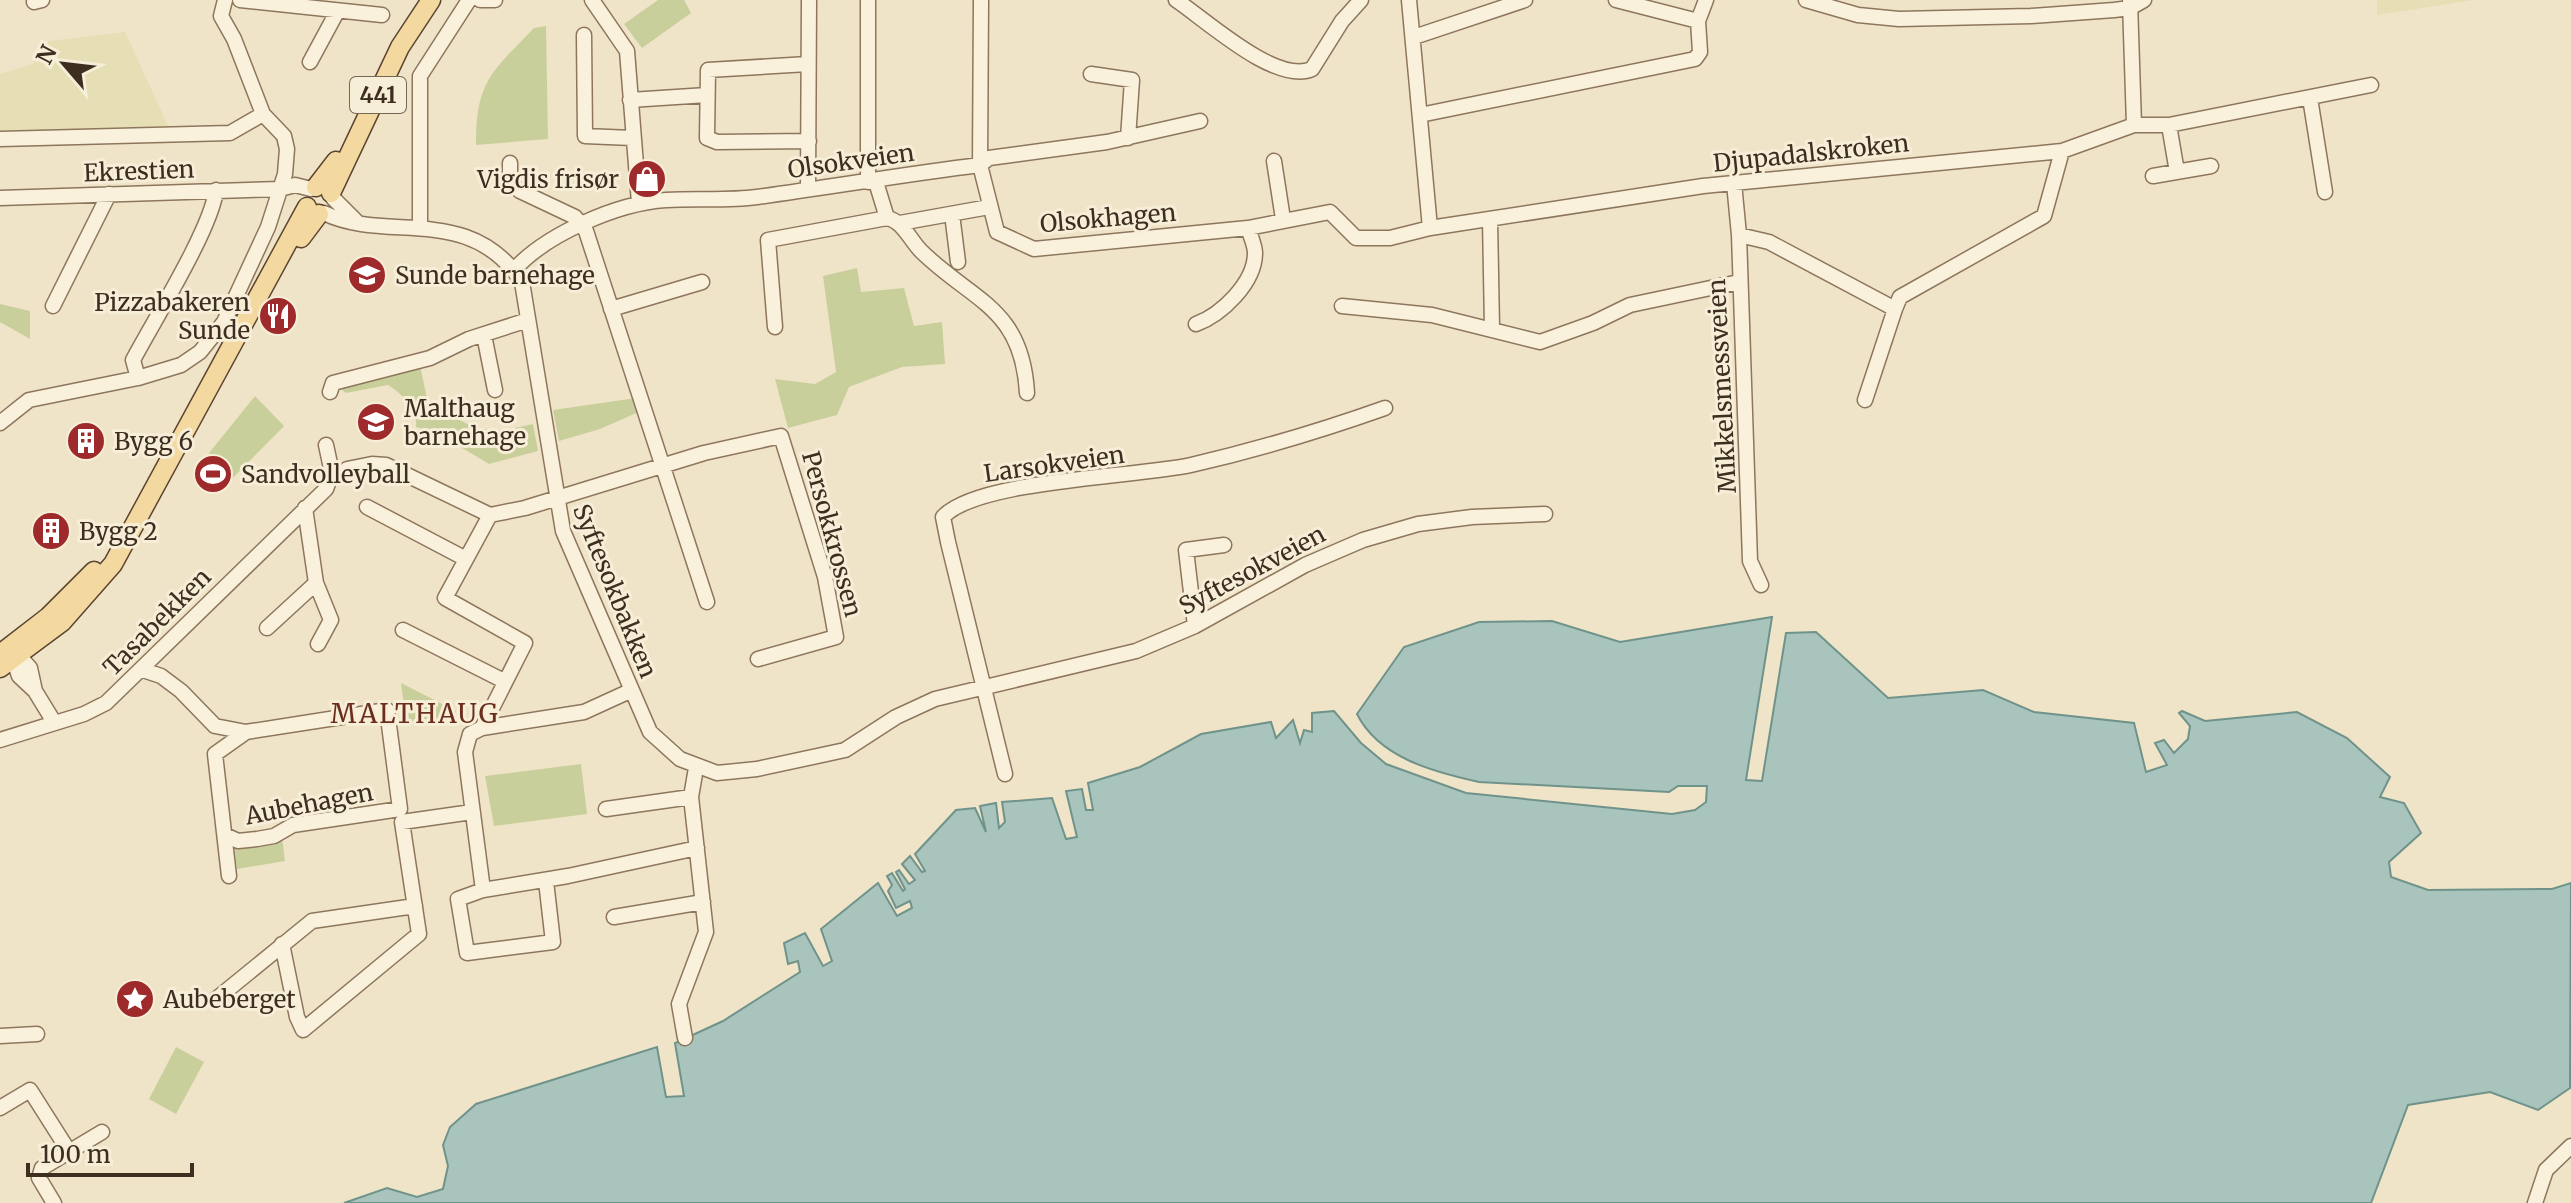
<svg xmlns="http://www.w3.org/2000/svg" width="2571" height="1203" font-family="Merriweather,serif">
<rect width="100%" height="100%" fill="#f0e4c8"/>
<path fill="#e6deb5" d="M2377,0h97l-97,15z
M125,32l45,98 -170,5v-61l33,-10 16,-23z"/>
<path fill="#c9cf9b" d="M658,0h26l7,13 -49,35 -18,-24z
M546,26l2,113 -72,6c0,-65 16,-73 58,-117z
M857,268l4,24 43,-4 10,38 28,-4 3,42 -43,3 -53,20 -12,28 -49,13 -13,-49 40,5 21,-12 -13,-96z
M0,304l30,7v28l-30,-17z
M420,365l9,43 9,-3c38,29 51,29 95,19l5,27 -49,13 -52,-31 -21,-6c2,-19 -13,-32 -28,-42l-42,8 -9,-7z
M255,396l29,30 -67,68 -22,-25 14,-14 18,18 -18,-20z
M636,398l5,13 -41,18 -41,12 -6,-31z
M401,683l55,28 -1,5 -49,6z
M581,764l6,50 -93,12 -9,-50z
M282,838l3,23 -48,8 -3,-24z
M176,1047l28,15 -28,52 -27,-15z"/>
<path fill="#a9c4bc" stroke="#6f938a" stroke-width="2" d="M1772,617l-26,163 16,1 24,-148 30,-1 72,66 95,-8 51,22 100,11 12,49 21,-7 -12,-22 9,-3 10,13 14,-14 2,-13 -11,-13 3,-2 23,10 92,-9 50,26 43,39 -10,20 24,6 17,30 -32,29 2,15 37,13 124,-1 19,-6 -1,205 -32,22 -48,-18 -82,13 -37,98h-2027l43,-15 30,9 26,-8 5,-23 -5,-21 7,-18 26,-23 181,-57 9,50 18,-1 -9,-53 48,-22 77,-49 -2,-11 -10,3 -4,-21 21,-10 18,33 9,-5 -11,-32 57,-46 19,33 15,-8 -2,-7 -14,7 -8,-17 4,-6 -5,-9 5,-3 11,18 2,-2 -9,-17 3,-2 10,14 6,-4 -13,-16 8,-8 12,16 3,-1 -10,-17 41,-44 19,-2 11,24 -6,-26 16,-3 3,25 6,-6 -3,-20 50,-4 14,41 11,-2 -11,-46 16,-2 4,21h7l-5,-27 52,-16 61,-33 70,-12 5,16 17,-18 7,23 4,-13 8,2v-19l22,-2 27,32 25,21 80,29 206,21 23,-4 11,-8 1,-16h-29l-9,6 -190,-10c-45,-10 -100,-24 -122,-68l47,-67 75,-25 73,-1 68,21z"/>
<g fill="none" stroke-linecap="round" stroke-linejoin="round">
<g stroke="#8d765c" stroke-width="17">
<path id="minor" d="M240,0l142,15
M480,0h15
M592,0l35,51 12,152
M868,0v182
M981,0l-1,165 17,67 37,17 214,-21 82,-16 26,26h34l40,-10 273,-42 359,-35 72,-26
M1176,0c30,20 100,85 136,69l30,-48 19,-21
M1409,0l21,228
M1806,0l52,15 41,4 132,-3 83,-6 16,-2 14,-8
M34,2l8,-2
M2130,2l4,123
M1698,21l8,-21
M584,35l1,101 47,2
M1414,37l111,-37
M310,62l27,-50
M808,64l-100,6 -1,68 10,4 92,-1
M1091,74l41,6 -4,58
M2310,98l15,94
M630,100l77,-5
M1420,115l275,-56 5,-7 -2,-31 -82,-21
M2134,125h35l202,-40
M2169,125l8,47
M0,139l230,-6 33,-19
M1274,161l9,58
M510,163v19l10,9 55,26 11,14 121,371
M2153,176l58,-10
M876,182l11,36c16,3 23,22 34,33 52,51 101,56 106,142
M1734,183l5,52 11,326 11,24
M808,189l1,-189
M0,198l280,-9 15,-4 16,4
M333,198l24,24
M324,213c64,31 145,-11 198,69l41,249 87,201 30,27 37,14 40,-4 88,-19 51,-33 39,-18 201,-48 59,-25 110,-61 58,-25 55,-16 54,-7 73,-3
M952,214l6,48
M1490,219l2,109
M900,223l89,-16
M420,227v-151l49,-76
M1739,235l30,7 126,67 5,-12 144,-81 18,-65
M514,270c32,-36 104,-67 152,-70 30,-2 61,1 91,-3 74,-10 149,-23 223,-32l9,-7 118,-16 93,-21
M53,306l56,-112
M1342,306l90,9 108,27 53,-19 37,-18 109,-23
M611,309l91,-27
M1196,324c25,-9 59,-41 59,-71 0,-8 -5,-18 -7,-25
M775,327l-7,-87 119,-22
M484,335l11,55
M138,378l-5,-18c20,-38 79,-132 83,-170
M330,392l3,-9 97,-25 39,-19 59,-19
M1865,400l30,-91
M0,423l29,-23 109,-22 43,-13 19,-13 24,-30 44,-95 17,-53 2,-25 -3,-13 -21,-22 -29,-75 -13,-23 4,-16
M347,469l25,-5 14,1 104,50 35,-7 179,-55 77,-17 44,141 11,60 -78,22
M367,507l99,52
M316,583l15,37 -13,24
M1195,626l-9,-76 38,-5
M267,628l49,-45 -11,-75
M403,630l101,51
M11,647l19,21 5,23
M11,653l8,23 16,15 19,31
M143,670l18,6 20,15 34,35 31,6 141,-22 13,99 -107,16 -19,11 -17,3 -19,2 -13,-6
M482,728l43,-85 -80,-45 45,-83
M0,740l84,-26 22,-11 220,-214 6,-16 -6,-28
M1005,774l-57,-232 -5,-25c33,-37 193,-40 248,-52 65,-15 132,-35 194,-57
M606,809l85,-12
M229,876l-14,-122 31,-22
M546,881l7,61 -86,11 -9,-54 25,-9 85,-14 129,-28
M483,890l-18,-138 5,-18 12,-6 102,-16 46,-21
M614,917l89,-15
M282,944l15,73 6,13 116,-96 -17,-112 70,-10
M215,1000l97,-79 103,-15
M0,1036l37,-2
M685,1038l-6,-34 27,-72 -15,-135 5,-29
M0,1108l30,-18 40,63
M54,1203l-15,-25 3,-10 60,-36
M2535,1203l11,-33 25,-24"/>
</g>
<g stroke="#5b4430" stroke-width="21">
<path id="major" d="M316,187l20,-26
M331,193l69,-146 31,-47
M301,238l18,-24
M0,654l48,-37 46,-46
M0,668l62,-46 51,-58 194,-357"/>
</g>
<use href="#minor" stroke="#faf1dc" stroke-width="14"/>
<use href="#major" stroke="#f3d9a0" stroke-width="18"/>
</g>
<defs>
<g id="shop-disc" transform="scale(2)"><circle r="9.5" fill="#9e2a2b" stroke="#f7eed8"/><path d="M-5-2.5h2.3a2.7 3.5 0 0 1 5.4 0H5L5.5 6h-11ZM-1.5-2.5h3a1.5 2.3 0 0 0-3 0Z" fill="#fff"/></g>
<g id="school-disc" transform="scale(2)"><circle r="9.5" fill="#9e2a2b" stroke="#f7eed8"/><path d="M0-5L7-2L0 1L-7-2ZM-4 1L0 2.5L4 1V4Q0 6-4 4Z" fill="#fff"/></g>
<g id="restaurant-disc" transform="scale(2)"><circle r="9.5" fill="#9e2a2b" stroke="#f7eed8"/><path d="M-5-6h1v4h1v-4h1v4h1v-4h1v5L-1.5 .5V6h-2V.5L-5-1ZM5-6V6H3V1.5H1.5Q1.5-4 5-6Z" fill="#fff"/></g>
<g id="building-disc" transform="scale(2)"><circle r="9.5" fill="#9e2a2b" stroke="#f7eed8"/><path d="M-4-6H4V6H1V3H-1V6H-4ZM-2.5-4.3h1.7v1.8h-1.7ZM.8-4.3h1.7v1.8H.8ZM-2.5-1h1.7V.8h-1.7ZM.8-1h1.7V.8H.8Z" fill="#fff"/></g>
<g id="stadium-disc" transform="scale(2)"><circle r="9.5" fill="#9e2a2b" stroke="#f7eed8"/><path d="M0-5a6.5 5 0 1 0 0 10a6.5 5 0 1 0 0-10ZM-3.5-1.8h7v3.6h-7Z" fill="#fff"/></g>
<g id="sight-disc" transform="scale(2)"><circle r="9.5" fill="#9e2a2b" stroke="#f7eed8"/><path d="M0-6L1.8-2.2L6-1.7L2.9 1.2L3.7 5.4L0 3.3L-3.7 5.4L-2.9 1.2L-6-1.7L-1.8-2.2Z" fill="#fff"/></g>
</defs>
<g fill-rule="evenodd">
<use href="#shop-disc" x="647" y="179"/>
<use href="#school-disc" x="367" y="275"/>
<use href="#restaurant-disc" x="278" y="316"/>
<use href="#school-disc" x="376" y="422"/>
<use href="#building-disc" x="86" y="441"/>
<use href="#stadium-disc" x="213" y="474"/>
<use href="#building-disc" x="51" y="531"/>
<use href="#sight-disc" x="135" y="999"/>
</g>
<g text-anchor="middle" dominant-baseline="central" stroke-width="6" stroke-linejoin="round" paint-order="stroke">
<rect fill="#f7eed8" stroke="#756857" stroke-width="2" x="350" y="77" width="56" height="36" rx="6"/>
<g font-size="22" font-weight="bold" fill="#3d2e20">
<text x="378" y="95">441</text>
</g>
<g font-size="24" fill="#3d2e20" stroke="#f7eed8">
<text transform="translate(1811 153) rotate(-6)">Djupadalskroken</text>
<text transform="translate(851 161) rotate(-8)">Olsokveien</text>
<text transform="translate(139 171) rotate(-2)">Ekrestien</text>
<text transform="translate(1108 218) rotate(-5)">Olsokhagen</text>
<text transform="translate(1722 386) rotate(-93)">Mikkelsmessveien</text>
<text transform="translate(1054 464) rotate(-8)">Larsokveien</text>
<text transform="translate(832 534) rotate(75)">Persokkrossen</text>
<text transform="translate(1252 570) rotate(-28)">Syftesokveien</text>
<text transform="translate(615 591) rotate(68)">Syftesokbakken</text>
<text transform="translate(157 622) rotate(-45)">Tasabekken</text>
<text transform="translate(309 804) rotate(-11)">Aubehagen</text>
</g>
<g font-size="24" fill="#3d2e20" stroke="#f7eed8" text-anchor="start">
<text x="619" y="179" text-anchor="end">Vigdis frisør</text>
<text x="395" y="275">Sunde barnehage</text>
<text x="250" y="302" text-anchor="end">Pizzabakeren<tspan x="250" dy="28">Sunde</tspan></text>
<text x="404" y="408">Malthaug<tspan x="404" dy="28">barnehage</tspan></text>
<text x="114" y="441">Bygg 6</text>
<text x="241" y="474">Sandvolleyball</text>
<text x="79" y="531">Bygg 2</text>
<text x="163" y="999">Aubeberget</text>
</g>
<g font-size="26" letter-spacing="2" fill="#6b2e1e" stroke="#f7eed8">
<text x="415" y="713">MALTHAUG</text>
</g>
</g>
<g transform="translate(64 64) rotate(298)" stroke="#f7eed8" stroke-width="6" paint-order="stroke">
<path d="M0-6L14 30L0 20L-14 30Z" fill="#3d2e20"/>
<text y="-12" font-size="22" font-weight="bold" text-anchor="middle" fill="#3d2e20">N</text>
</g>
<path d="M28 1163v12h164v-12" fill="none" stroke="#3d2e20" stroke-width="4"/>
<text x="40" y="1163" font-size="24" fill="#3d2e20" stroke="#f7eed8" stroke-width="6" paint-order="stroke">100 m</text>
</svg>
